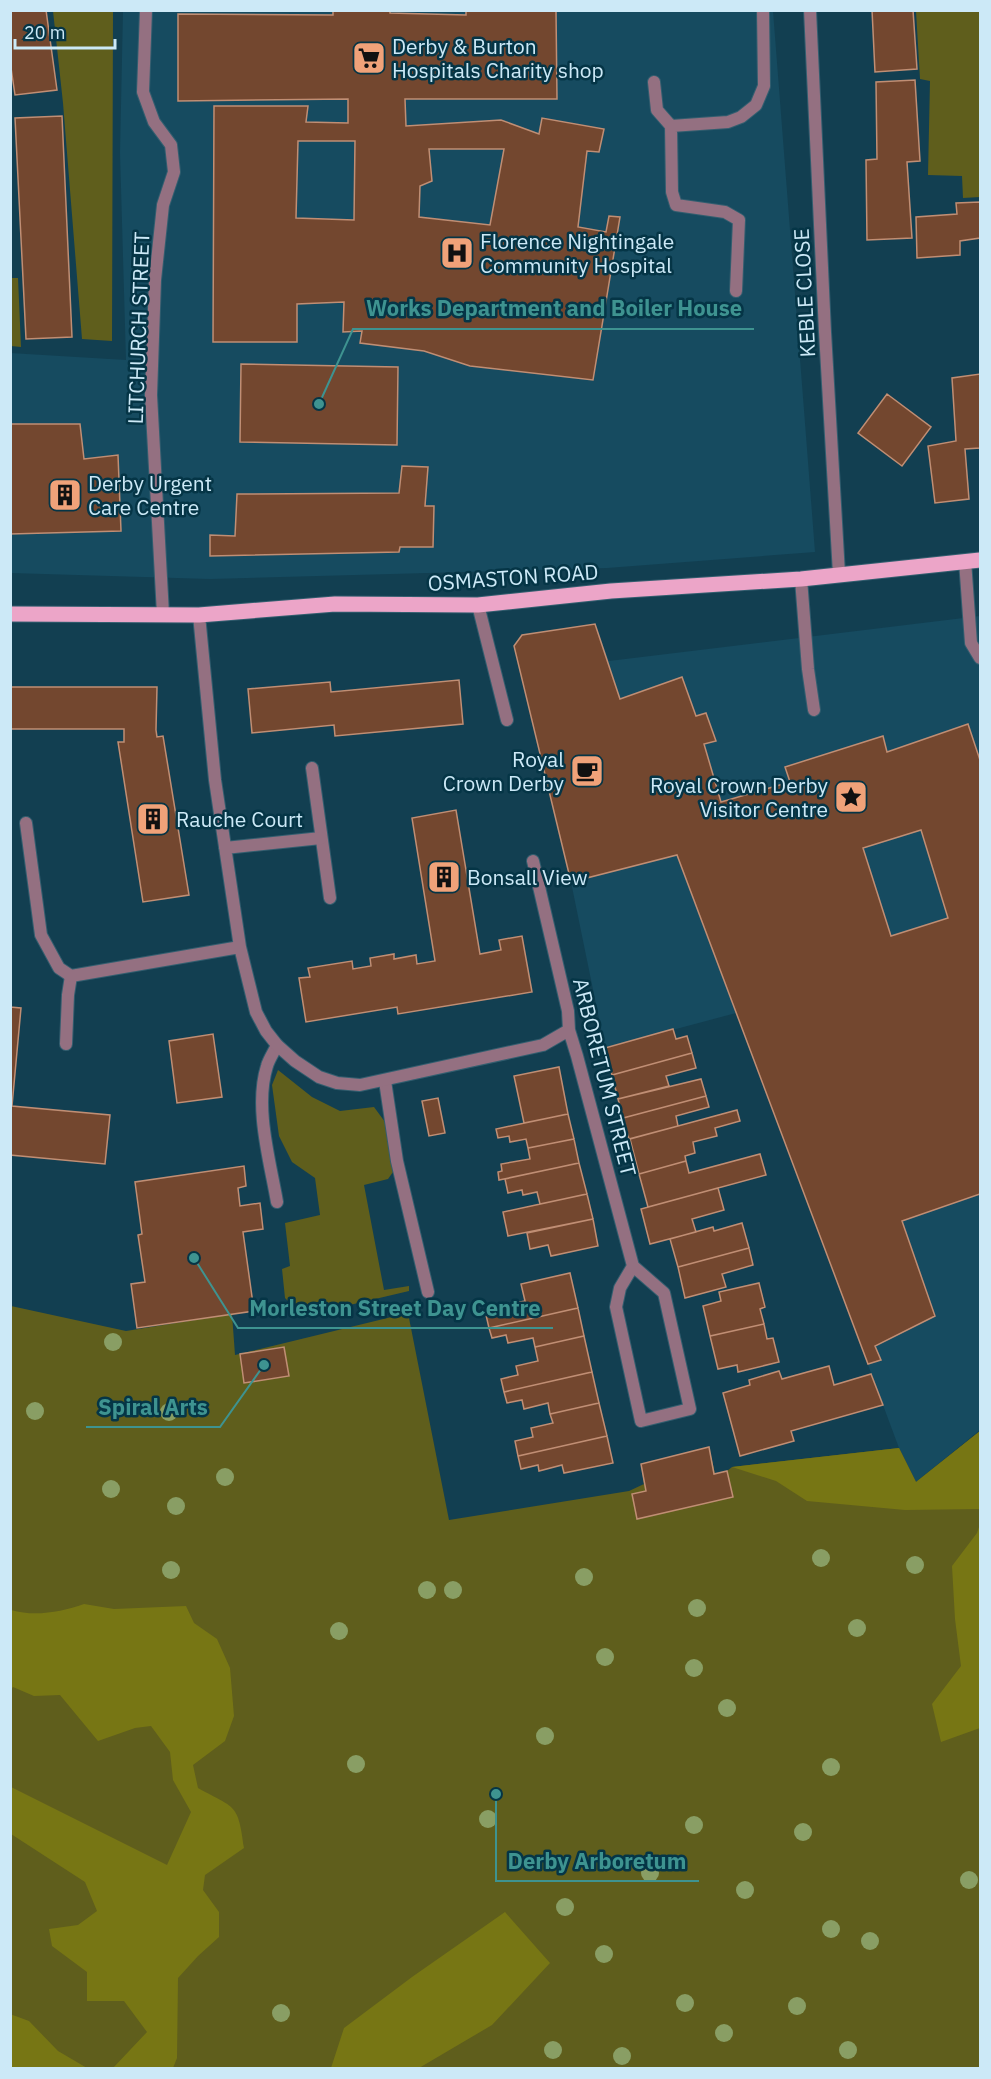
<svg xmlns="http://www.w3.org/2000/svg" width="991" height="2079" font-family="'IBM Plex Sans',sans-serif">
<rect width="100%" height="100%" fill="#123f51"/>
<path fill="#164b60" d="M123,11h650l42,541 -208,16 -397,11 -199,-6 -1,-220 116,7 -6,-207z
M980,616v814l-64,52 -17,-34 -16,-43 -147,-392 -131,35 -34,-166 -57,-236 8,-11 73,-11 14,37z"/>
<path fill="#5f5e1c" d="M53,11h60l-1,330 -30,-2 -19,-236z
M916,11h64v186l-17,1 -1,-22 -34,-1 2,-94 -10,-2z
M11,278h7l3,69 -10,-1z
M278,1070l34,27 28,14 34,-4 11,15 8,50 -5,7 -24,6 20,105 25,-4v5l-106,25 -18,-18 -3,-29 8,-3 -5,-43 35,-8 -5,-37 -23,-16 -13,-26 -7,-51z
M11,1306l115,25 106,-17 3,41 173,-42 41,207 180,-29 15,-7 -3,-20 68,-17 6,27 12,-3 5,-4 167,-19 17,34 64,-51v637h-969z"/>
<path fill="#777614" d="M980,1431v78l-75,1 -98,-9 -31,-20 -44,-14 167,-19 17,34z
M980,1524v204l-39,14 -9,-38 29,-38 -6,-47 -3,-53 25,-33z
M84,1604l30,5 72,-3 8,17 23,16 13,29 4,48 -9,25 -32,24 5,23c38,21 40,15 46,60l-39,27 -2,15 16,22v25l-21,19 -20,22 -1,80 -4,10h-60l34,-36 -23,-31h-37v-29l-35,-26 -3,-17 29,-4 19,-14 -12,-29 -74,-48v-47l156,78 24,-53 -18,-32 -3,-28 -19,-26 -16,2 -37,13 -38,-46 -26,1 -21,-9 -2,2v-79c24,7 50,2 73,-6z
M505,1912l45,51 -58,62 -73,43h-88l13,-40 68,-51z
M10,2014l19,7 29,30 29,17h-76z"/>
<path fill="#73472f" stroke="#c08e74" stroke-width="1.5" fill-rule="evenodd" d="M10,10h36l11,80 -42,5 -5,-34z
M333,10h57v3l76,2v-5h90l1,89h-152l1,27 95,-6 38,14 3,-16 62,11 -5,23 -12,-1 -9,76 28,5 3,-16 11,1 -27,163 -123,-14 -46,-15 -64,-8 2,-12 -19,1 1,-30 -47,2v38h-84l1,-236h94l-2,16 42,1v-24l-170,2v-87l155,1zM298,141h57l-1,79 -58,-2zM429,149h75l-14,76 -71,-8 1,-31 12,-5z
M872,10h41l4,59 -42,3z
M915,80l5,81 -13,1 5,76 -45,2 -1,-80 11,-1 -1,-77z
M62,116l10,221 -46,2 -11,-221z
M980,202v36l-20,3v14l-43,3 -1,-41 41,-3 -1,-11z
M241,364l157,3 -1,78 -157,-3z
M980,374v74l-15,1 4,50 -34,4 -7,-57 28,-5 -4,-63z
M887,394l44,33 -29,39 -44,-33z
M10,424h70l4,35 34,-4 3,76 -111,3z
M402,466l26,1 -3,39h9l-1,41h-33l-1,5 -189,4v-21l25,1 2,-42 162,-1z
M595,624l25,75 62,-22 14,39 10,-3 10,28 -12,3 17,58 69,-20 -5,-15 98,-31 4,16 81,-28 12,36v434l-78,27 33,95 -60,30 6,14 -13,4 -191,-509 -106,27 -57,-236 8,-11zM921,830l27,88 -57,18 -28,-88z
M459,680l4,44 -128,12 -1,-11 -82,8 -4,-44 82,-7 1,10z
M10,687h147l-1,43 1,7 6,-1 26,159 -46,7 -25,-160h6v-13h-114z
M456,810l24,144 21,-4 -2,-10 23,-4 10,56 -134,22 -1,-7 -91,15 -7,-44 11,-1 -2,-9 44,-7 1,8 18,-3 -1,-8 24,-4v5l22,-4 1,9 18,-3 -23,-143z
M10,1007l11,1 -9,98 98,9 -5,49 -95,-9z
M673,1029l3,10 11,-3 5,17 -80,22 -7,-27z
M213,1034l9,63 -45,6 -8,-62z
M692,1053l4,15 -30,8 3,10 -51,13 -6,-24z
M559,1067l9,47 -44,9 -10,-47z
M701,1079l5,17 -83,22 -5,-19z
M706,1096l3,11 -33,9 2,10 -49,13 -6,-21z
M438,1098l7,35 -16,3 -7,-35z
M737,1110l3,11 -25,7 2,8 -24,6 2,11 -10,3 1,5 -47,13 -9,-35z
M568,1114l6,25 -46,9 -2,-9 -16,3 -1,-6 -11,2 -2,-9z
M574,1139l5,24 -80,17 -1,-8 4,-1 -1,-7 29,-5 -2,-11z
M760,1154l6,21 -118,32 -9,-33 47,-13 3,12z
M579,1163l8,31 -47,10 -3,-12 -14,3 -1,-5 -14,3 -3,-14z
M244,1166l2,20 -8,2 2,18 20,-3 3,26 -20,3 11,79 -117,17 -6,-44 14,-2 -7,-47 4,-1 -7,-52z
M718,1188l6,22 -32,9 4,13 -46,12 -9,-35z
M587,1194l6,25 -85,17 -5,-24z
M593,1219l5,27 -47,10 -3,-11 -18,4 -3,-16z
M742,1223l7,25 -71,19 -8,-28 43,-12 1,4z
M749,1248l4,17 -31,9 4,13 -41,11 -7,-31z
M570,1273l8,35 -89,20 -3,-13 16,-4 -1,-5 24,-5 -4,-17z
M759,1283l6,24 -5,2 4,15 -54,12 -7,-30 18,-5 -2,-9z
M578,1308l6,28 -49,11 -2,-9 -25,5 -2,-8 -14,3 -3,-10z
M764,1324l3,15 6,-1 6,24 -41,10 -1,-7 -19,4 -8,-33z
M584,1336l8,36 -88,20 -3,-13 17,-4 -2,-9 22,-5 -3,-14z
M284,1347l5,29 -45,7 -4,-29z
M829,1366l5,19 37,-11 12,31 -92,26 3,10 -54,15 -17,-63 27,-8 -1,-5 30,-9 3,8z
M592,1372l7,31 -49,11 -2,-11 -24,6 -2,-9 -15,3 -3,-11z
M599,1403l8,33 -89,20 -3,-15 18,-4 -2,-9 22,-5 -3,-9z
M607,1436l6,27 -49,10 -2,-8 -23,6 -1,-6 -17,4 -3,-13z
M709,1447l5,27 13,-3 6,26 -96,22 -5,-25 14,-3 -5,-27z"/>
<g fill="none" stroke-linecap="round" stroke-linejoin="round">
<g stroke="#335e6f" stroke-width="14">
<path id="service" d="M146,10l-3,82 11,30 17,23 3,27 -11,33 -8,75 -4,115 12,219
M654,82l3,28 14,16
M736,291l3,-71 -14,-8 -49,-7 -4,-13 -1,-66 57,-4 13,-5 15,-12 8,-19 -1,-76
M965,561l6,82 9,15
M801,579l7,90 6,41
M312,768l18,130
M66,1044l2,-49 3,-19
M385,1081l12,80 31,131
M277,1202c-7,-41 -23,-95 -10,-136 2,-7 7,-14 10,-21"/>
</g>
<g stroke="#335e6f" stroke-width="14">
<path id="minor" d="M810,10l15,322 14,242
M478,605l29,115
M199,615l16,165 25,167 16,65 10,19 11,14 18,16 24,16 18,6 23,2 183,-40 26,-15
M26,823l15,112 18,33 12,8 169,-29
M225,848l96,-10
M533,861l35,150 1,19 8,26 56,210
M633,1266l31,27 26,116 -49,12 -25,-114 4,-19z"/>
</g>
<g stroke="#335e6f" stroke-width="17">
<path id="primary" d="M10,614l189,1 136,-11 143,1 133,-14 190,-12 179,-19"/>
</g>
<use href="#service" stroke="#947081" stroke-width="12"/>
<use href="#minor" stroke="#947081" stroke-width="12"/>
<use href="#primary" stroke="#eca5c8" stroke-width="15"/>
</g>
<g fill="#899e64">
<circle cx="113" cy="1342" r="9"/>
<circle cx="35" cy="1411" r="9"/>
<circle cx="169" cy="1412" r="9"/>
<circle cx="225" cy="1477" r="9"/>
<circle cx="111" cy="1489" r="9"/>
<circle cx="176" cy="1506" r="9"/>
<circle cx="821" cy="1558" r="9"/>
<circle cx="915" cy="1565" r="9"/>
<circle cx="171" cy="1570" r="9"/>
<circle cx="584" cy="1577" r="9"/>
<circle cx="427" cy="1590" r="9"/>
<circle cx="453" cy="1590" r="9"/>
<circle cx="697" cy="1608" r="9"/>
<circle cx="857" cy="1628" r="9"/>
<circle cx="339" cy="1631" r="9"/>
<circle cx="605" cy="1657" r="9"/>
<circle cx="694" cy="1668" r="9"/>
<circle cx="727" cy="1708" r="9"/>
<circle cx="545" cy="1736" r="9"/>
<circle cx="356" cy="1764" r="9"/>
<circle cx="831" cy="1767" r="9"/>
<circle cx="488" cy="1819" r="9"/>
<circle cx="694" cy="1825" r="9"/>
<circle cx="803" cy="1832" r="9"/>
<circle cx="650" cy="1873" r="9"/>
<circle cx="969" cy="1880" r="9"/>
<circle cx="745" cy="1890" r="9"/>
<circle cx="565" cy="1907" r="9"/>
<circle cx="831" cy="1929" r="9"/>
<circle cx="870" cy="1941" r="9"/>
<circle cx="604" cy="1954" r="9"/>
<circle cx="685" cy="2003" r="9"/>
<circle cx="797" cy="2006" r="9"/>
<circle cx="281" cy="2013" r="9"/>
<circle cx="724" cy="2033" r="9"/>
<circle cx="553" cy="2050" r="9"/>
<circle cx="848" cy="2050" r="9"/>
<circle cx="622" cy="2056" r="9"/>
</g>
<defs>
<g id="supermarket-square" transform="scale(1.725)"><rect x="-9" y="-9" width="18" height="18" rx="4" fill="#f0a279" stroke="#053546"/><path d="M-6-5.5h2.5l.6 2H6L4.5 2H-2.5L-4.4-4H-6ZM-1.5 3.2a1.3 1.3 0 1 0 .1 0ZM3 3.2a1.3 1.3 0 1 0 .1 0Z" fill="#111"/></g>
<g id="hospital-square" transform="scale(1.725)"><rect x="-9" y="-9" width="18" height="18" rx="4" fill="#f0a279" stroke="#053546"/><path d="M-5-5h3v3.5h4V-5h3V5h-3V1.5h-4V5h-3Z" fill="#111"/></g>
<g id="building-square" transform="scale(1.725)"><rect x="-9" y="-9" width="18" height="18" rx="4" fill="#f0a279" stroke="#053546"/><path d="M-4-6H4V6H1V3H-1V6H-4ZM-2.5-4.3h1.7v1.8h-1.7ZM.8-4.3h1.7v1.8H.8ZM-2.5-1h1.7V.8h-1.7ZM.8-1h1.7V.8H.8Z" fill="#111"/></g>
<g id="cafe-square" transform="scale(1.725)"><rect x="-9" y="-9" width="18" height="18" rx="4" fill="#f0a279" stroke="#053546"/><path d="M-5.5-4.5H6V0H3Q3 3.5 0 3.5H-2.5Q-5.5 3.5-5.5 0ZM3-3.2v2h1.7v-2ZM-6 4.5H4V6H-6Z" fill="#111"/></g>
<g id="sight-square" transform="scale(1.725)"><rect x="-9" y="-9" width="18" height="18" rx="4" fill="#f0a279" stroke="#053546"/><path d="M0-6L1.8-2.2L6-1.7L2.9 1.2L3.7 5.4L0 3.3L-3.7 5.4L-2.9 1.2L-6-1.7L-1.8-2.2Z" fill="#111"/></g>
</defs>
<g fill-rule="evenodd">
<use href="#supermarket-square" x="369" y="58"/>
<use href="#hospital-square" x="457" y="253"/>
<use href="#building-square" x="65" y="495"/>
<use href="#cafe-square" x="587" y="771"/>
<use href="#sight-square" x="851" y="797"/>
<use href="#building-square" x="153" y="819"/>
<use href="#building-square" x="444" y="877"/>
</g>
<g text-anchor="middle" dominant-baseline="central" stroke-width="5" stroke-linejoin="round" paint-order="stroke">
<g font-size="21" fill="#cce9f7" stroke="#053546" text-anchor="start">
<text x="392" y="46">Derby &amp; Burton<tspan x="392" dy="24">Hospitals Charity shop</tspan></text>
<text x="480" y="241">Florence Nightingale<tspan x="480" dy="24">Community Hospital</tspan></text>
<text x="88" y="483">Derby Urgent<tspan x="88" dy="24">Care Centre</tspan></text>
<text x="564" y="759" text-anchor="end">Royal<tspan x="564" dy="24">Crown Derby</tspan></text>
<text x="828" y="785" text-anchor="end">Royal Crown Derby<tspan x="828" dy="24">Visitor Centre</tspan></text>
<text x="176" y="819">Rauche Court</text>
<text x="467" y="877">Bonsall View</text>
</g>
<g font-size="21" fill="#cce9f7" stroke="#053546">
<text transform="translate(804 293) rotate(-93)">KEBLE CLOSE</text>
<text transform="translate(138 328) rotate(-88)">LITCHURCH STREET</text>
<text transform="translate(513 577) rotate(-4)">OSMASTON ROAD</text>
<text transform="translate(605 1077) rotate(76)">ARBORETUM STREET</text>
</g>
</g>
<path fill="none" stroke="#3e9390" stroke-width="2" d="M319 404L353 329H754M194 1258L238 1328H553M264 1365L220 1427H86M496 1794L496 1881H699"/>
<g fill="#3e9390" stroke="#053546" stroke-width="2">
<circle cx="319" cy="404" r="6"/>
<circle cx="194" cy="1258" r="6"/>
<circle cx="264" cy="1365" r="6"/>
<circle cx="496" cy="1794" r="6"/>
</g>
<g font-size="22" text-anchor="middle" font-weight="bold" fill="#3e9390" stroke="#053546" stroke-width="5" stroke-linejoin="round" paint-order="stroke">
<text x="554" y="316">Works Department and Boiler House</text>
<text x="395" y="1316">Morleston Street Day Centre</text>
<text x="153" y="1415">Spiral Arts</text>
<text x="597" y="1869">Derby Arboretum</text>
</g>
<rect width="991" height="2079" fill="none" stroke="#cce9f7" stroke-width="24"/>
<path d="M15 39v9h100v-9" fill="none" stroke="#cce9f7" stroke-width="3"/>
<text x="24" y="39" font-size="18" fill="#cce9f7" stroke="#053546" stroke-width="4.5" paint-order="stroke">20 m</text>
</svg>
